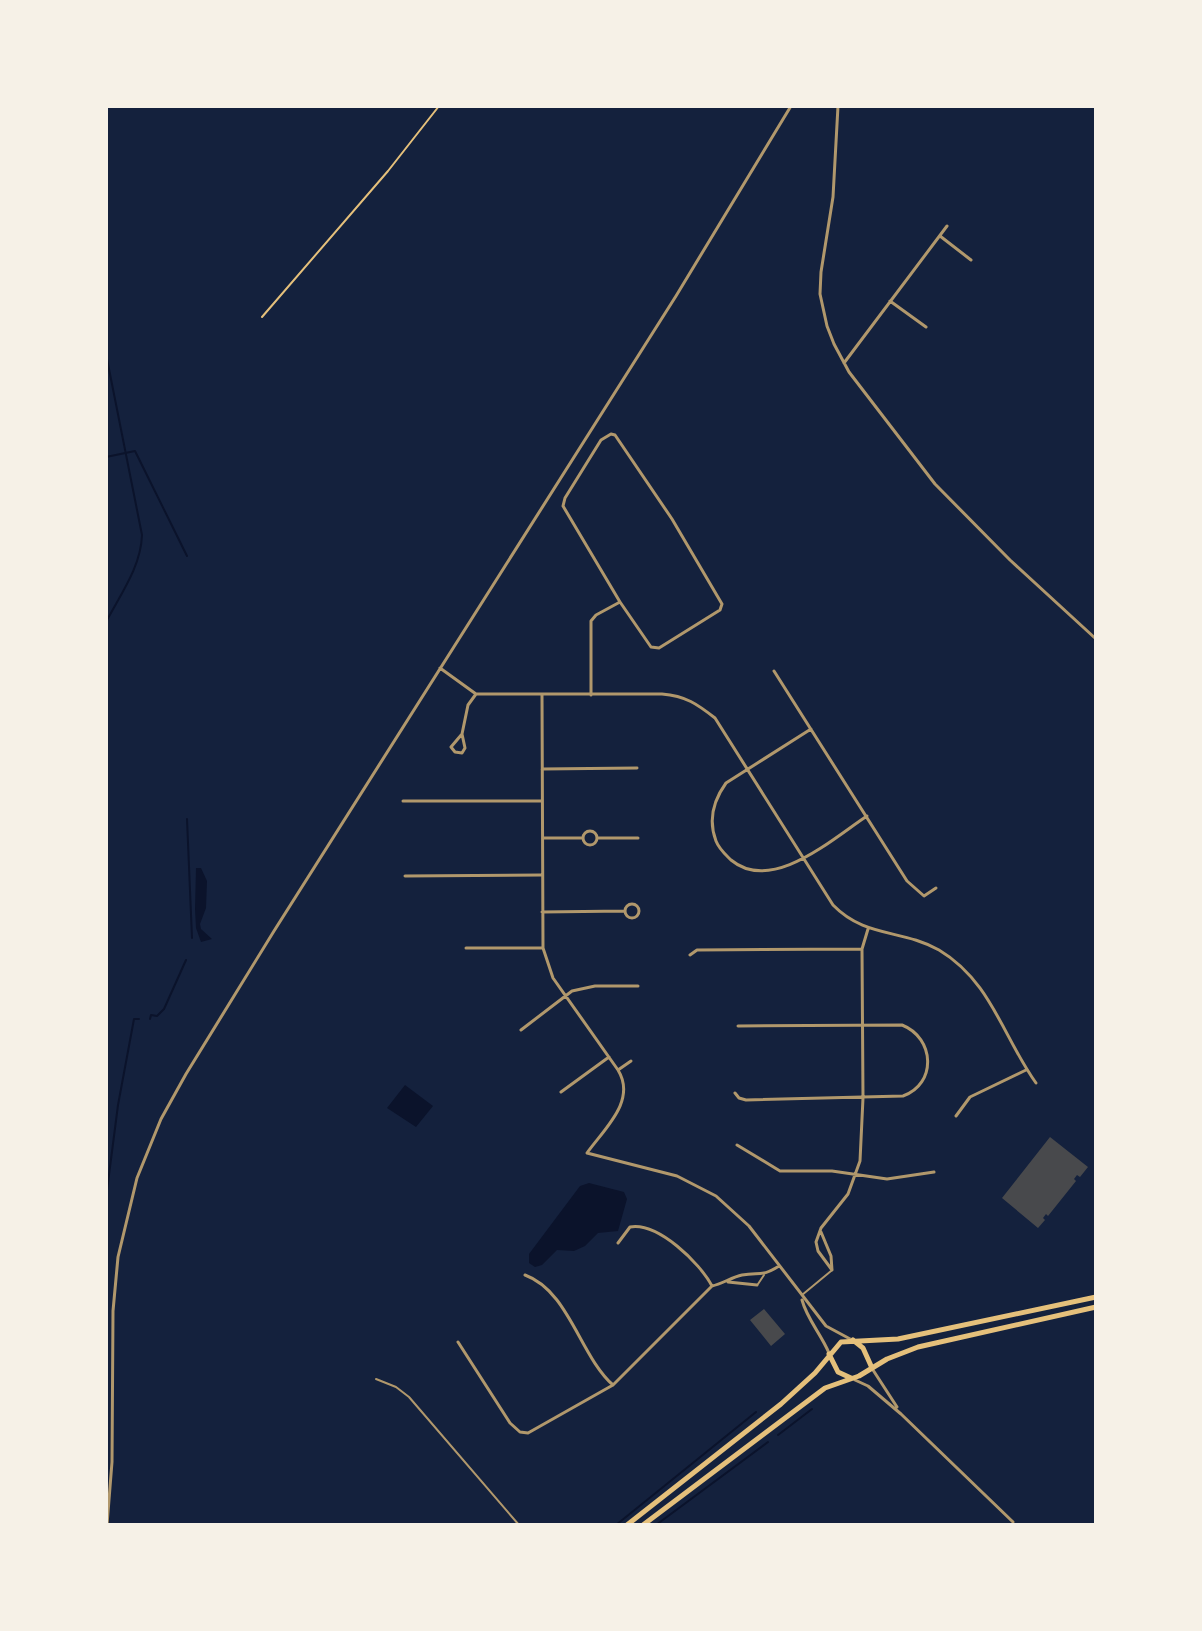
<svg xmlns="http://www.w3.org/2000/svg" width="1202" height="1631" font-family="Poppins,sans-serif">
<rect width="100%" height="100%" fill="#14213d"/>
<path fill="#0b132b" d="M196,868h5l6,13 -1,27 -6,16 1,5 11,10 -11,3 -5,-14 -1,-19z
M405,1085l28,21 -17,21 -29,-19z
M589,1183l35,9 3,7 -9,32 -20,2 -13,13 -11,5 -17,-1 -15,15 -7,2 -6,-4v-9l51,-68z"/>
<g fill="none" stroke-linecap="round" stroke-linejoin="round">
<path stroke="#0b132b" stroke-width="2" d="M106,354l36,181c-1,32 -22,60 -36,87
M106,457l29,-6 52,105
M187,819l5,119
M150,1019l1,-4 6,1 7,-7 22,-49
M106,1198l12,-93 16,-86h5
M778,1435l34,-26
M616,1525l140,-113
M656,1525l112,-83"/>
</g>
<path fill="#48494c" d="M1050,1137l38,30 -8,10 -3,-2 -3,4 2,2 -28,35 -2,-2 -3,4 2,2 -7,8 -36,-30z
M764,1309l21,25 -14,12 -21,-26z"/>
<g fill="none" stroke-linecap="round" stroke-linejoin="round">
<path stroke="#e5c07b" stroke-width="2" d="M262,317l126,-146 51,-65"/>
<path stroke="#b1986c" stroke-width="2" d="M758,1284l6,-9
M802,1295l29,-24
M376,1379l20,8 13,10 110,128"/>
<path stroke="#b1986c" stroke-width="3" d="M838,106l-5,91 -12,75 -1,22 7,32 7,18 15,28 86,112 75,76 86,79
M940,236l31,24
M890,301l36,26
M844,363l103,-137
M611,434l4,1 57,84 50,85 -2,6 -61,38 -8,-1 -31,-45 -57,-96 2,-8 36,-58z
M440,668l36,26h186c24,2 35,10 53,24l118,187c32,33 69,24 106,45 52,31 64,87 97,133
M774,671l133,210 17,15 12,-8
M542,695l1,253 10,30 65,92c19,31 -14,59 -31,83l90,23 39,20 33,30 77,100 26,14
M591,695v-74l5,-6 24,-13
M811,729l-85,54c-13,18 -18,37 -10,58 3,8 9,13 15,19 41,34 101,-21 136,-44
M462,734l3,14 -3,5 -7,-1 -4,-5 11,-13 6,-29 8,-11
M542,769l95,-1
M403,801h139
M583 838a7 7 0 1 1 14 0a7 7 0 1 1-14 0Z
M543,838h40
M598,838h40
M405,876l136,-1
M625 911a7 7 0 1 1 14 0a7 7 0 1 1-14 0Z
M542,912l83,-1
M466,948h77
M690,955l7,-5 165,-1
M521,1030l51,-39 23,-5h43
M618,1070l13,-9
M561,1092l48,-35
M735,1093l4,5 7,2 157,-4c34,-12 32,-58 -1,-71l-164,1
M956,1116l14,-19 56,-27
M737,1145l43,26h52l55,8 47,-7
M821,1232l10,24 1,14
M618,1243l12,-16c28,-5 70,36 82,59
M832,1270l-14,-19 -2,-9 5,-14 27,-34 12,-33 3,-63 -1,-149 6,-20
M525,1275c44,16 55,81 88,110
M728,1282l29,3
M802,1300c5,19 19,34 27,53
M458,1342l52,81 10,9 8,1 85,-48 99,-99c10,-2 20,-9 30,-11 18,-3 20,2 37,-9
M873,1370l24,37
M855,1380l13,6 33,28 112,108
M107,1525l5,-63 1,-151 5,-54 19,-79 24,-59 25,-45 88,-143 402,-635 115,-190"/>
<path stroke="#e5c07b" stroke-width="5" d="M853,1340l10,8 9,20
M829,1354l9,18 13,6
M627,1525l154,-121 34,-31 26,-31 57,-3 198,-42
M643,1525l182,-137 34,-12 28,-17 31,-12 178,-40"/>
</g>
<rect width="1202" height="1631" fill="none" stroke="#f6f1e7" stroke-width="216"/>
</svg>
